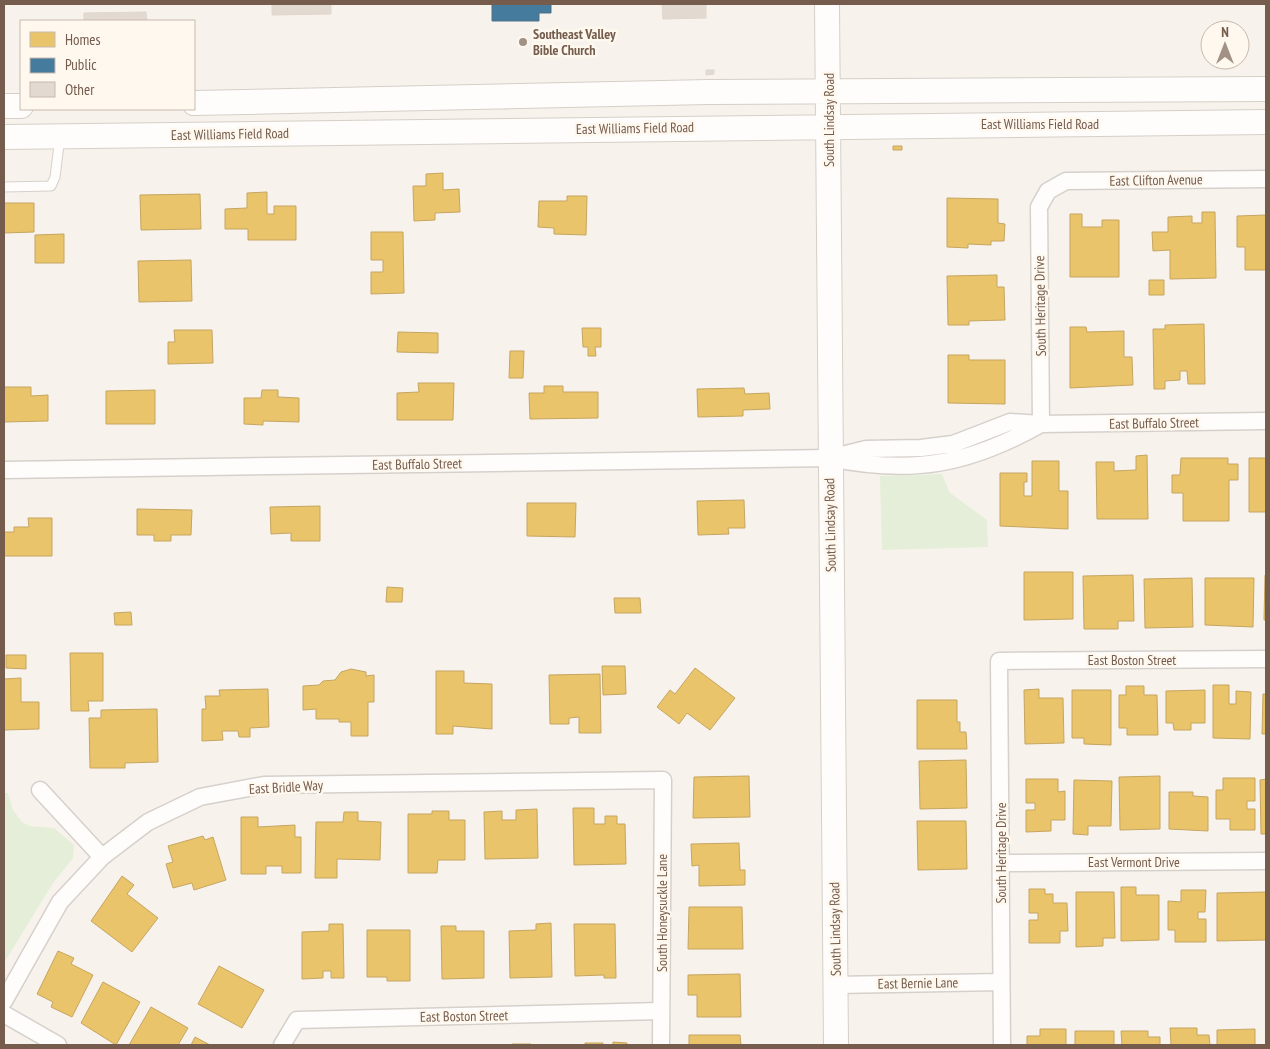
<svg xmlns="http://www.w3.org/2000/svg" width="1270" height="1049" font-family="'PT Sans Narrow',sans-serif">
<rect width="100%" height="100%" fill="#f7f3ec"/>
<path fill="#e4eed8" d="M942,474l8,19 37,27 1,27 -106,3 -2,-74z
M4,793h4l5,17 9,12 8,4 24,2 20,17 -1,13 -20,25 -49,80z"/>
<path fill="#e9c46a" stroke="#c6a561" d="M893,146h9v4h-9z
M443,173v17l16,-1 1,23 -25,1v7l-21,1 -1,-35h13v-12z
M267,192v22h7v-8h22v34h-48v-11h-23v-20l22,-1v-15z
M200,194l1,35 -60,1 -1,-35z
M567,196h20l-1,39 -32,-1v-6l-16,-1 1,-26h28z
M947,198l51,1v24l7,1 -1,17h-13v4l-23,-1v4l-21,-1z
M4,203h30v29l-30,1z
M1202,212h13l1,66 -46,1v-29l-17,1 -1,-19h16v-15l24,-1v7h10z
M1070,214h12v13h20v-7h17v57h-49z
M1266,215v55h-21v-23h-8v-31z
M371,232h32l1,61 -33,1v-22h12v-12h-12z
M64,234v29h-29v-28z
M191,260l1,41 -53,1 -1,-41z
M997,275v12h7l1,33 -36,1v4h-21l-1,-49z
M1149,280h15v15h-15z
M1204,324l1,60h-17l-1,-13h-7v9l-15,1v8h-11l-1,-60h12v-4z
M1070,327h16l1,5 37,-1v26h8l1,28 -63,3z
M582,328h19v19h-6l1,9h-8v-9h-5z
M174,330h38l1,33 -45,1v-22h7z
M398,332l40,1v20l-41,-1z
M510,351h14l-1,27h-14z
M948,355h21v5h36v44l-57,-1z
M418,383h36l-1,37h-56v-27l22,-1z
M544,386h19v6h35v26l-68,1 -1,-26h15z
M4,387h27v9l17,-1v26l-44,1z
M744,388l1,6 24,-1 1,16 -27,1v6l-45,1 -1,-28z
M155,390v34h-49v-33z
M262,390h16v7l21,1v24l-36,-1v4l-19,-1v-26h17z
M1147,455l1,64h-51l-1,-57h18v9l22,-1v-14z
M1181,458h47v6h10v16h-9v41h-46v-28h-11v-18h8z
M1249,458h17v54h-17z
M1032,461h27v30h9v38l-68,-3v-53h27v9h-3v14h8z
M744,500l1,28h-17l1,6 -31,1 -1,-34z
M527,503h49l-1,34 -48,-1z
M320,506v35h-29v-8l-20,1 -1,-27z
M137,509l55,1 -1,25h-20v6h-17v-6h-17z
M28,518h24v38h-48v-24h10v-5h15z
M1024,572h49v47l-49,1z
M1133,575l1,46h-16v8h-34l-1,-53z
M1265,575h1v45h-2z
M1192,578l1,49 -48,1 -1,-49z
M1205,578h49l-1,49 -48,-2z
M387,587l16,1 -1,14h-16z
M614,598h26l1,15h-26z
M131,612l1,13h-17l-1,-12z
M70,653h33v48h-15l1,10h-18z
M6,655h20v14l-20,-1z
M602,666h23l1,28 -23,1z
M695,668l40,30 -25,32 -23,-17 -8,11 -22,-17 13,-17 5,4z
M351,669l15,3v4l8,-1v27h-6v34h-17v-14h-12v-3h-23v-10l-13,1v-24l16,-1 4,-4 12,-1 6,-8z
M436,671h28v12l28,1v45l-39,-3v8h-17z
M600,674l1,59h-22v-16l-10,1v6h-19l-1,-49z
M21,678v24h18v27l-35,1v-51z
M1213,685h16v19h7v-13l15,1 -1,47 -37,-1z
M1126,686h18v9h13l1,40h-31v-7h-8v-33h7z
M268,689l1,38 -19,1v9h-11l-1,-6h-16l1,9 -21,1v-32h4l-1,-13h15l-1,-6z
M1039,689v9h24l1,45 -39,1 -1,-54z
M1072,690h39v55l-27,-1v-6h-12z
M1205,690v33h-14v7h-17l-1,-7h-7v-32z
M1263,694h3v40h-4z
M917,700h40v22h3v10h6l1,17h-50z
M157,709l1,53 -33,1v5h-35l-1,-50h12v-8z
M966,760l1,48 -47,1 -1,-48z
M749,776l1,41 -57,1 1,-41z
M1160,776v53l-40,1 -1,-53z
M1223,778h32v23h-8v8h8v21h-25v-11h-14v-29h7z
M1026,779h32v13l7,-1v29h-14v11l-25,1v-22h9v-7h-9z
M1266,779v55h-5l-1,-54z
M1074,780l38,1 -1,45h-23v9l-15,-1z
M1169,792h24v4l15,1v34l-39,-2z
M573,808h21v16h11v-8h12v8h8l1,40 -52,1z
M537,809l1,49 -53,1 -1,-47 18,-1v9h14v-10z
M432,811h17v9h16v40h-27l-1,13h-29v-59h24z
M344,812h14v9l23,1 -1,38 -43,-1v19h-22l1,-56h27z
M241,817h17v10l37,-2v12h6v36h-19v-7h-16v8h-25z
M917,821h49l1,48 -49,1z
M203,836l2,4 8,-3 13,43 -32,10 -2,-7 -19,5 -7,-24 7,-2 -5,-16z
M739,843l1,27h5v15l-46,1v-21l-7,1 -1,-22z
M122,876l12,9 -7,9 31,24 -26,34 -41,-31z
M1121,887h15v8h23v45l-38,1z
M1029,889h16v5h8v9h14l1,28h-8v12h-31v-23h9v-7h-9z
M1181,890h25l-1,22h-7v7h8v23h-31v-12h-7v-29l13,1z
M1076,892h38l1,46h-12v8l-27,1z
M1266,892v48l-49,1v-48z
M689,907h53l1,42h-55z
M551,923l1,54 -42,1 -1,-47 27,-1v-6z
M329,924h14l1,54h-13v-7h-8v7l-21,1v-47l27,-1z
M574,924h41l1,54h-12v-3l-29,1z
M441,926h15v5h28v47l-42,1z
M367,930h43v51h-23v-4h-20z
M58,951l16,7 -3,6 22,11 -21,42 -21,-10 2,-5 -16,-8z
M219,966l45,24 -22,38 -44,-24z
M740,974l1,43h-44v-22h-9v-20z
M103,982l37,20 -24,43 -35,-22z
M151,1007l37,21 -10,17h-49z
M1170,1028h27v7h12l1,10h-39z
M1040,1029h26v16h-39v-9h13z
M1255,1029v16h-38v-15z
M1075,1031h39v14h-39z
M1121,1031h27v6h12v8h-38z
M689,1035h51l1,10h-52z
M195,1037l15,8h-19z
M613,1042l14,1v2h-14z
M585,1043h18v2h-18z
M512,1044h19v1h-19z"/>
<path fill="#457b9d" stroke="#537285" d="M492,4h59v9h-12v8h-47z"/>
<path fill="#e2d9d1" stroke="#e0d7cf" d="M272,4h59v10l-59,1z
M662,4h44v14l-43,1z
M146,12l1,9h-63v-8z
M706,70h8v4l-8,1z"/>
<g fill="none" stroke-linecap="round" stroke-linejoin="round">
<g stroke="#d6d0cb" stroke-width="11">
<path id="service" d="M4,187l47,-1 4,-9 5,-40"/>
</g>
<g stroke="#d6d0cb" stroke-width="19">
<path id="minor" d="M1041,424l-2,-217 9,-16 18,-10 200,-2
M834,457l32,-8 55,-1 32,-4 57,-22 31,2 225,-3
M4,470l825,-12c83,17 139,7 212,-34
M40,790l62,67
M1002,863l264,-2
M836,985l165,-3
M4,1001l56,-99 42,-45 46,-35 52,-25 64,-12 399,-5 -2,265
M4,1014l54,31
M282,1045l15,-25 364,-9
M1002,1045l-3,-384 267,-2"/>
</g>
<g stroke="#d5cfc7" stroke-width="26">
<path id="secondary" d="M827,4l9,1041
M194,103l515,-11 557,-3
M4,106h17
M4,137l1262,-15"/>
</g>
<use href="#service" stroke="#fefdfc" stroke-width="9"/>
<use href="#minor" stroke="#fefdfc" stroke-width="16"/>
<use href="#secondary" stroke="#fefdfc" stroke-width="24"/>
</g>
<circle fill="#a29185" stroke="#fef8ef" stroke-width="2" cx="523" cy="42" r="5"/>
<g text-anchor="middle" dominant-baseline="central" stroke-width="5" stroke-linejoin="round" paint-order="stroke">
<g font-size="14" font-weight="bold" fill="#755c4d" stroke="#fef8ef" text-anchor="start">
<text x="533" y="34">Southeast Valley<tspan x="533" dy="16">Bible Church</tspan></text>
</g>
<g font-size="14" fill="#755c4d" stroke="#fef8ef">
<text transform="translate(829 120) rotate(-90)">South Lindsay Road</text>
<text x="1040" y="124">East Williams Field Road</text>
<text transform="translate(635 128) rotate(-1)">East Williams Field Road</text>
<text transform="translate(230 134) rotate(-1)">East Williams Field Road</text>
<text transform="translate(1156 180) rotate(-1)">East Clifton Avenue</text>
<text transform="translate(1040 306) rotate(-91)">South Heritage Drive</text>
<text transform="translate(1154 423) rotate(-1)">East Buffalo Street</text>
<text transform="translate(417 464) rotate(-1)">East Buffalo Street</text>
<text transform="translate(830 525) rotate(-91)">South Lindsay Road</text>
<text x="1132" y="660">East Boston Street</text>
<text transform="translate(286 787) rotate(-3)">East Bridle Way</text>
<text transform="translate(1001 853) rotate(-90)">South Heritage Drive</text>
<text x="1134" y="862">East Vermont Drive</text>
<text transform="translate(662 913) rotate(-90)">South Honeysuckle Lane</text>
<text transform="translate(835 929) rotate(-91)">South Lindsay Road</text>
<text transform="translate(918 983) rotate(-1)">East Bernie Lane</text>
<text transform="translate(464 1016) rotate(-1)">East Boston Street</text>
</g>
</g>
<rect width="1270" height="1049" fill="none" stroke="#755c4d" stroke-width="10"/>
<rect x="20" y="20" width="175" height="90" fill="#fef8ef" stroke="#c7baae"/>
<rect x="30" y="32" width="25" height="15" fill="#e9c46a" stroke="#c7baae"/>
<text x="65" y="45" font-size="15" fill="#755c4d">Homes</text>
<rect x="30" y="58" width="25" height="15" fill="#457b9d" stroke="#c7baae"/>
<text x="65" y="70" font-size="15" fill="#755c4d">Public</text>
<rect x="30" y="82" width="25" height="15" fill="#e2d9d1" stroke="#c7baae"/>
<text x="65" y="95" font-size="15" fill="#755c4d">Other</text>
<g transform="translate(1225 45)"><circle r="24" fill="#fef8ef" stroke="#c7baae"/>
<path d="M0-4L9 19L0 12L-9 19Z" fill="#a29185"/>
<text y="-8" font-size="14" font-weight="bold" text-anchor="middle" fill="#755c4d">N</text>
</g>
</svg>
